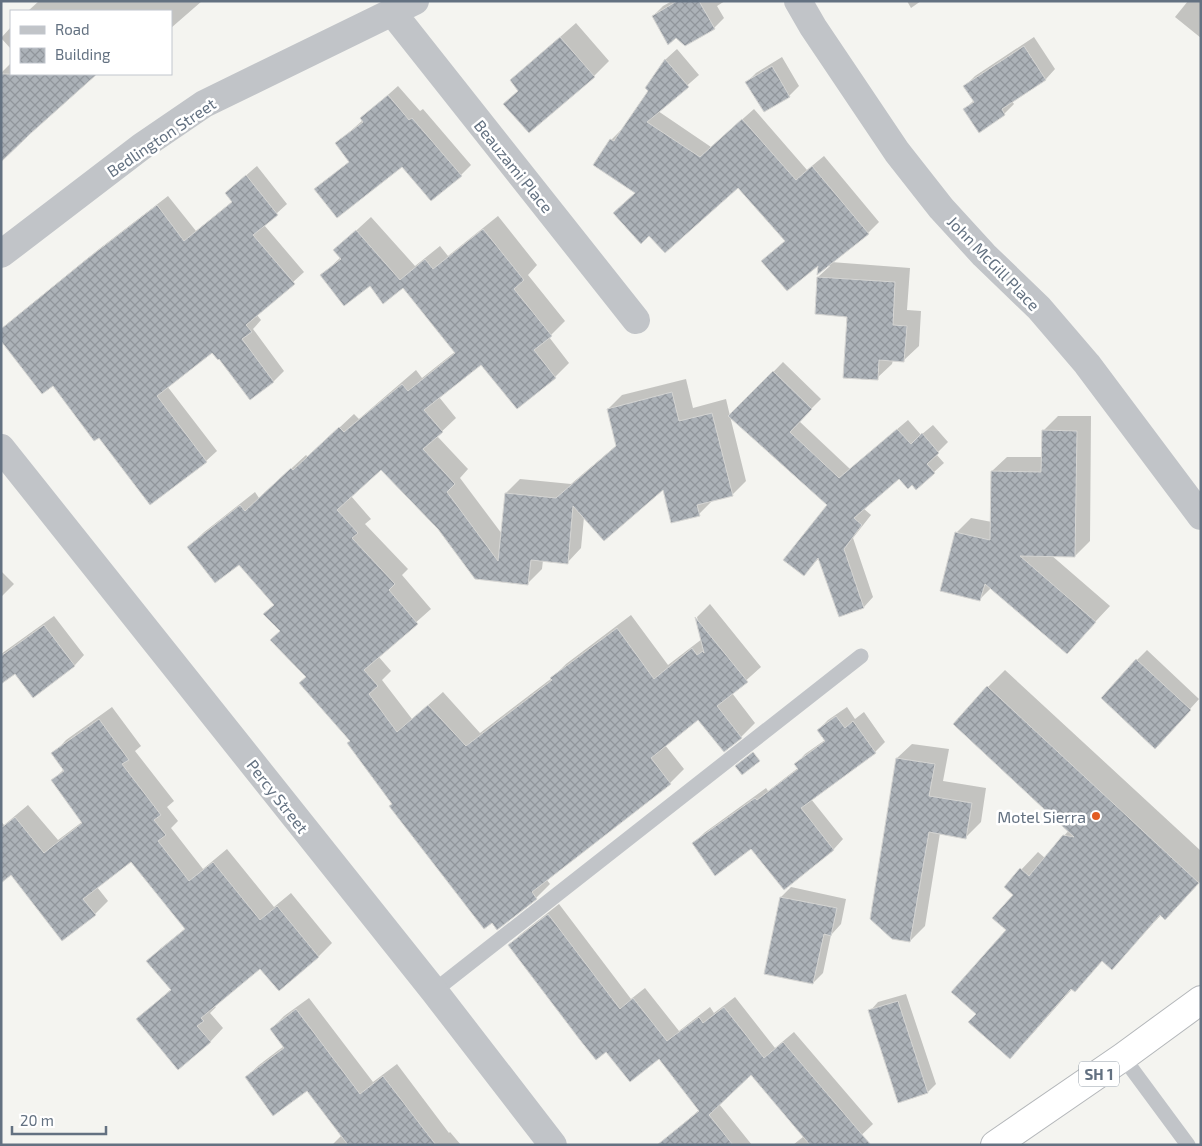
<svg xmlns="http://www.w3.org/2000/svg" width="1202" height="1146" font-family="'Exo 2',sans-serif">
<defs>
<pattern id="building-cross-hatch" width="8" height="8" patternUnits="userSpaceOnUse" patternTransform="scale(1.25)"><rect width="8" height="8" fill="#acb2b8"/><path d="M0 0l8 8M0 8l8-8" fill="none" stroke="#90959b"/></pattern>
</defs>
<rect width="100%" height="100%" fill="#f4f4f0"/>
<path fill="#0003" d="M39,1h163l-31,27v-17h-143z
M672,1h53l-8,5 7,12 -10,10 -61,-12 10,-10z
M907,1h14l-10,7z
M1188,1h13v37l-26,-21z
M576,23l33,38 -15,15 -65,56 -24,-28 14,-14 -8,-10z
M11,27v22l-10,-11z
M1034,37l21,32 -9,10 -34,22 2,3 -10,10 -39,-5 9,-9 -9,-14 10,-10z
M677,49l22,26 -41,36 53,36 43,-38 53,61 17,-14 55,66 -11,11 -37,29 79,6 -3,42 14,1 -2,35 -15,14h-11l-1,4 -15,14 -28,-63 -31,-38 12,-11 -11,-3 -56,-2 23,-21 -48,-54 -102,6 -41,-28 16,-24 11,-11 27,-38 -2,-3 19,-29z
M782,57l17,29 -10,10 -25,15 -17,-29 9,-9z
M11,63v11h84l-66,59 -28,27v-87z
M398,86l22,25 3,-2 48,56 -10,10 -59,-10 -86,24 34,-28 -14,-17 27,-24 9,-11z
M257,166l30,38 -23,21 40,47 -47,43 4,5 -8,9 31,42 -10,10 -24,18 -31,-42 -7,-6 -45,35 50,65 -11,10 -107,-25 -45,-52 -53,-55 98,-80 69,-53 28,35 37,-30 -7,-8z
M498,216l39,49 -9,10 37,46 -16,16 20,26 -14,14 -38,31 -36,-44 -42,33 17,21 -19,18 31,33 -8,9 42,56 4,-41 14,-14 51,5 46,-39 -9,-36 14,-14 64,-16 7,29 33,-9 4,17 53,-54 38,37 -22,22 51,48 58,-49 13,15 12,-10 15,17 -12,12 8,9 -10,9 -22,11 -13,-6 -36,31 8,7 -18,23 20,59 -9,10 -45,-49 -15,17 24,-70 -98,-89 16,65 -14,14 -19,5 -14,14 -35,-26 -80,29 -3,31 -14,15 -24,-3 -1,9 -14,14 -89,-55 -58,-60 -30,28 20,23 -6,5 43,45 -6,6 29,34 -53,47 13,15 -9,9 30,39 31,-27 37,41 72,-55 14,-14 65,-49 37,50 34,-26 -5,-22 13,-13 51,63 -29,26 23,30 -14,14 -42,-19 -34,27 19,24 -14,14 -124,96 4,5 -14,14 -44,23 -99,-118 -86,-126 -26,-46 -6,-27 -36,-41 -50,-16 14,-14 52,-41 4,6 47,-43 2,2 46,-43 5,5 57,-49 6,8 34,-27 -53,-65 -33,-1 -48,-10 19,-18 -6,-7 36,-33 44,49 25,-20 8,10z
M1058,416h33l-1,125 -15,15 -24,-1 59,51 -43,46 -76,-64 -12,12 -23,-67 15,-15 21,4v-51l15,-14h36v-26z
M1,571l13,13 -13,13z
M54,616l30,39 -9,10 -42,31 -17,-24 -15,11v-29z
M1147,650l52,49 -34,38 -28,-77z
M1005,670l196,181v30l-19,20 -21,14 -49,53 -9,-8 -28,30 -2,-2 -46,52 -20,-110 7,-35 -9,-8 33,-35 7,6 24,-28 -81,-143z
M112,707l29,39 -6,5 39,50 -7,6 11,14 -7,7 32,41 24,-20 47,58 17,-14 41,50 -13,13 -40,33 -19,-22 -46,39 2,1 -6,6 13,15 -13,14 -72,-23 33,-30 -23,-28 13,-13 25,-20 -55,-67 -34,26 11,14 -13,13 -84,-41 -10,8v-60l3,4 24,-20 30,35 24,-18 -29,-42 11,-11 -11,-15 13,-14z
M847,707l8,12 9,-7 21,30 -10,10 -64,47 32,40 -9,10 -50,40 -32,-41 -58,-5 10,-10 62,-45 2,3 30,-23 -2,-4 9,-10 20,-14 -7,-10 10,-10z
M912,744l37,5 -6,32 43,7 -5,34 -15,15 -26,-4 -15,93 -15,15 -13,-183z
M791,887l55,12 -5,25 -10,11 -8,38 -10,10 -32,-86z
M559,904l72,95 14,-11 34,43 31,-24 4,6 21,-16 40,51 19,-16 79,92 -22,21h-58l11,-9 -53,-63 -32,31 33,41h-83l-4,-5 34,-30 -39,-53 -54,-7 -96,-105 11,-11z
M906,994l30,90 -8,8 -29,9 -29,-90 8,-9z
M309,998l64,84 24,-18 52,69 1,-1 11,13h-129l10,-10 -35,-46 -61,-12 13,-12 25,-19 -13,-17 13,-13z"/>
<path fill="url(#building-cross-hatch)" stroke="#d5d5d3" d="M677,1h22l16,28 -30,17 -9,-8 -8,7 -16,-29z
M560,37l35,40 -66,56 -26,-29 15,-13 -8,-11z
M1024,46l22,34 -44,29 3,6 -26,18 -16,-24 11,-7 -11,-16z
M665,59l24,28 -42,35 53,35 42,-38 54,61 16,-14 57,68 -52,41 1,-9 -31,25 -26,-30 24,-20 -47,-53 -73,65 -16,-17 -8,8 -28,-31 22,-20 -42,-28 17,-26 4,2 1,-2 33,-48 -3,-3z
M772,66l18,31 -26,15 -19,-30z
M1,74h96l-67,60 -29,28z
M388,95l21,25 3,-2 50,58 -31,25 -29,-34 -65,51 -23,-29 35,-27 -14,-19 28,-21 -3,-4z
M246,175l32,40 -25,20 42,49 -49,41 6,7 -10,7 32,43 -24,18 -31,-41 -1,1 -6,-7 -55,43 50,66 -57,43 -51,-67 -5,3 -41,-55 -11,8 -41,-53v-12l86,-70 70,-54 27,36 48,-39 -7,-9z
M483,229l41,51 -10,9 38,47 -18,14 22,28 -39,31 -36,-44 -57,45 19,22 -20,17 32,35 -8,8 51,69 7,-68 51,5 60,-52 -9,-37 65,-17 7,29 33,-8 21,83 -36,9 3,11 -29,7 -8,-33 -59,51 -31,-35 -5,58 -37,-4 -3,25 -53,-6 -37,-50 -57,-59 -44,40 21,23 -6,5 43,46 -6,6 29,34 -54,46 14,16 -9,8 28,38 31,-27 38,41 86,-66 -2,-2 67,-50 37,51 38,-31 5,7 6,-4 1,2 -9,-36 53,65 -31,24 25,32 -18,14 -26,-32 -47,38 20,26 -139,108 5,7 -40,31 -5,-7 -8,6 -95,-123 3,-2 -45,-61 3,-2 -51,-58 7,-6 -36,-37 10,-9 -17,-17 11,-9 -35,-40 -24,18 -28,-36 53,-42 5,6 46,-43 2,2 46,-43 5,5 58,-48 6,7 47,-38 -52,-65 -20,16 -13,-18 -26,20 -24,-31 21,-16 -8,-9 23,-20 44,50 25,-21 8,10z
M817,277l78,5 -2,43 14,1 -3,36 -25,-2 -1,20 -35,-2 4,-61 -32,-3z
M773,371l39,38 -22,23 49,46 58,-49 14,15 11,-11 17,20 -12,11 8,9 -19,17 -4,-5 -4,4 -9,-10 -45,39 8,7 -18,24 20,59 -25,9 -21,-59 -14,18 -21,-16 44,-55 -99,-89z
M1042,430l35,1 -2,126 -55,-1 76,66 -29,32 -82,-70 -5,17 -40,-10 15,-59 35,8 1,-69 50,1z
M44,625l31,41 -42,32 -18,-24 -14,10v-28z
M1136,659l55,51 -36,39 -54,-51z
M987,686l212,197 -34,37 -5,-5 -48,55 -10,-9 -27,31 -4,-3 -61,70 -42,-37 8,-8 -25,-22 55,-62 -14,-12 21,-23 -9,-8 16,-19 9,8 34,-41 11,2 -121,-113z
M836,716l9,12 8,-7 23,32 -75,55 33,42 -50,40 -33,-41 -36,27 -23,-33 63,-45 2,2 41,-31 -4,-5 31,-23 -8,-11z
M99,719l30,41 -7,4 39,51 -7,5 12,15 -8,6 31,40 24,-19 47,58 17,-14 42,51 -40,34 -19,-22 -59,49 3,3 -7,5 14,16 -33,28 -42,-51 35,-29 -25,-29 39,-32 -54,-67 -48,37 13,16 -34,26 -51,-66 -10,8v-55l14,-11 29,36 38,-30 -31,-43 13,-9 -13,-18z
M753,752l7,9 -18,14 -7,-9z
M896,758l39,6 -6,32 43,7 -6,36 -37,-7 -19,110 -18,-3 -22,-20z
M780,897l57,11 -6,28 -7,-2 -11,50 -49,-10z
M548,914l72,95 13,-11 34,43 32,-24 4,6 21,-16 40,51 19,-16 88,103h-61l-59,-70 -42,40 24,30h-76l42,-34 -40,-52 -29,23 -24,-30 -10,8 -16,-20 -72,-95z
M898,1001l30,92 -30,10 -30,-93z
M296,1009l64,85 23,-18 53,69h-88l-41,-54 -34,25 -28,-39 39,-29 -14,-19z"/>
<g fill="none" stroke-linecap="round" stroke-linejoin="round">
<g stroke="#b4b7ba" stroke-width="30">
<path id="trunk" d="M995,1145l128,-88 78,-57"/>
</g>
<path stroke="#c1c4c8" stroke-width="15" d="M434,991l427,-335
M1123,1057l65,88"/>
<path stroke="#c1c4c8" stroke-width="28" d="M798,1l15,26 84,125 44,56 43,47 55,53 48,56 114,152
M392,12l244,308
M1,254l140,-107 63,-43 211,-103
M1,448l433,543 119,154"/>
<use href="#trunk" stroke="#fff" stroke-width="28"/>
</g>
<circle fill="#e25c22" stroke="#fff" stroke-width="2" cx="1096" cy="816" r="5"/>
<g text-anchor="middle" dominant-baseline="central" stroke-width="5" stroke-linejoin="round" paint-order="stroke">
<rect fill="#fff" stroke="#929ca7" stroke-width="1" x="1079" y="1061.5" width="40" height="25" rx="4"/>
<g font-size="15" font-weight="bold" fill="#637181">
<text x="1099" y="1074">SH 1</text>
</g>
<g font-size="16" fill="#637181" stroke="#fff">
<text transform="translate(161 137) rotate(-34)">Bedlington Street</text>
<text transform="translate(514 166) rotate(51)">Beauzami Place</text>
<text transform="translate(994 263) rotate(46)">John McGill Place</text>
<text transform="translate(278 796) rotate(52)">Percy Street</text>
</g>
<g font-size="16" fill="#637181" stroke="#fff" text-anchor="end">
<text x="1086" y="816">Motel Sierra</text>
</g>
</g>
<rect width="1202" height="1146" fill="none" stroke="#637181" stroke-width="5"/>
<rect x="10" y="10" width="162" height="65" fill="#ffffff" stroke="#c1c6cd"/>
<rect x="20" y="26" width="25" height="8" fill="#c1c4c8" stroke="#c1c6cd"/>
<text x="55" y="35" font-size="15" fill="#637181">Road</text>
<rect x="20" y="48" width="25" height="15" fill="url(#building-cross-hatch)" stroke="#c1c6cd"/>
<text x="55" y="60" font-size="15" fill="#637181">Building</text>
<path d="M12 1126v8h94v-8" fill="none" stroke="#637181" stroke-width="2.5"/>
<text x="20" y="1126" font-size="15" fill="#637181" stroke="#ffffff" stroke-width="4" paint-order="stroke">20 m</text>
</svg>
